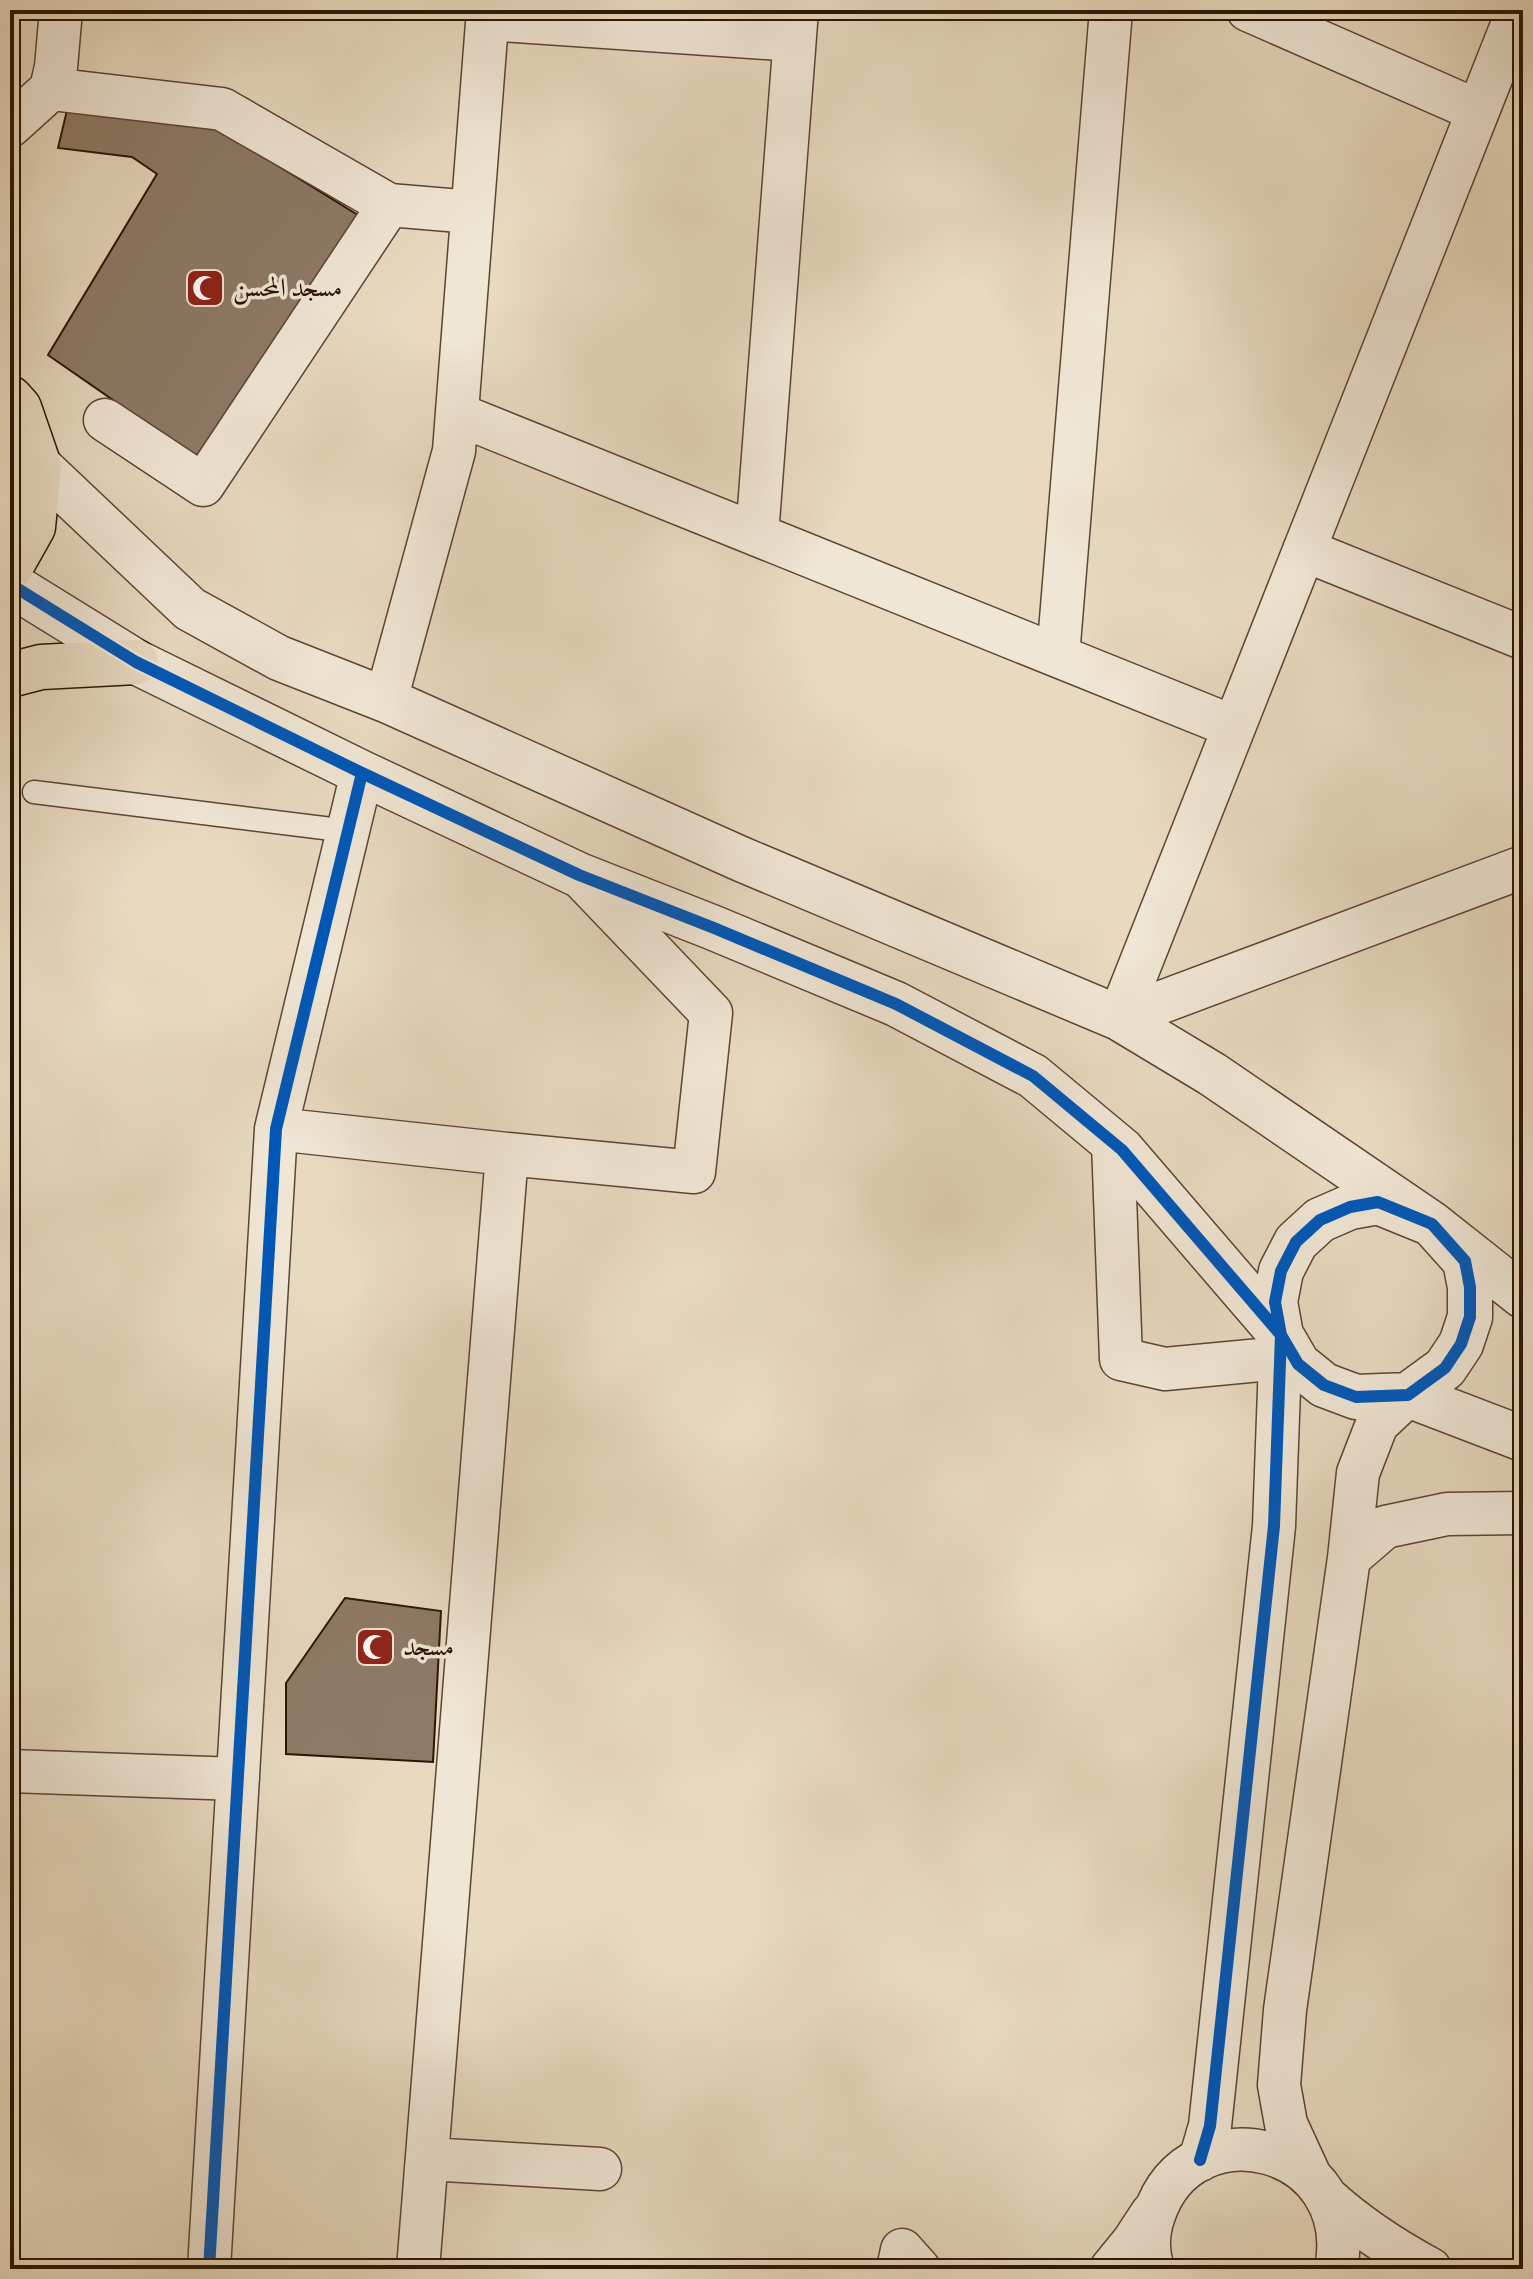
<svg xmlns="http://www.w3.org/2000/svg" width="1533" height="2279" font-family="'IM FELL Double Pica',Amiri,serif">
<rect width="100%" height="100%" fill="#e8d9bf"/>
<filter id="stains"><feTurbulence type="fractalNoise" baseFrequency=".0025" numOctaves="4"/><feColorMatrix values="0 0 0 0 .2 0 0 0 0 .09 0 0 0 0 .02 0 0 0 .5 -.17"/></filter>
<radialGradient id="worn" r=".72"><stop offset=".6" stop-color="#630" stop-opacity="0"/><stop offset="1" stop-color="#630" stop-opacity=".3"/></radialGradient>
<path fill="#8e7a66" stroke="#2c1406" stroke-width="2" d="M68,106l141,17 157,97 -162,243 -156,-108 109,-181 -25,-17 -74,-9z
M345,1598l96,13 -8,151 -147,-8v-71z"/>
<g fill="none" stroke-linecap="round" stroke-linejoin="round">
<g stroke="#5b4534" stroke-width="25">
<path id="service" d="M34,792l314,39"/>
</g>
<g stroke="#5b4534" stroke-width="45">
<path id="minor" d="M1248,10l230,101
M487,19l307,21
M51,89l171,20 167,96 -186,280 -98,-65
M10,126l41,-37 5,-22 5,-57
M389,205l83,7
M457,414l777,313
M757,535l40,-525
M1304,550l219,88
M1058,656l53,-646
M386,700l68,-249 34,-441
M1119,1018l399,-1008
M1119,1018l404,-151
M276,1129l231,25 -89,1115
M1113,1143l8,216 44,10 116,-11
M507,1154l187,18 17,-159 -132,-138
M1349,1558l36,-31 62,-13 76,-1
M10,1771l228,8
M427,2159l173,10
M1200,2160l10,-34 64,-600 7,-191
M1309,2174l-23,-50 -7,-39 6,-75 64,-452 9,-85 19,-49 31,-29
M1327,2198c32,29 66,51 103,71
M209,2269l67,-1140 86,-356
M898,2269l4,-19 17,19
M1111,2269l22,-27 19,-29
M1153,2269c-6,-18 -5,-37 1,-54 37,-112 206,-71 182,54"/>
</g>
<g stroke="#5b4534" stroke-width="47">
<path id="tertiary" d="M39,466l151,143 89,49 107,42 355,159 378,159 93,56 220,150 91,72
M10,584l126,78 226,111 217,102 135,53 182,76 137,72 89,74 159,185 17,29 26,21 32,12 52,-2 37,-27 16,-24 9,-27v-30l-5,-26 -33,-37 -54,-22 -28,5 -30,13 -24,22 -15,29 -6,31 6,33
M1408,1395l115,44"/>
</g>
<g stroke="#2c1406" stroke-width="47">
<path id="primary" d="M10,398l9,10 20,58 -6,61 -23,41
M10,675l31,-8 95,-5"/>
</g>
<use href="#service" stroke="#f0e6d5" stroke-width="22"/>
<use href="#minor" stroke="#f0e6d5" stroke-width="42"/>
<use href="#tertiary" stroke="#f0e6d5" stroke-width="44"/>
<use href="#primary" stroke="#e8d9bf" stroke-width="44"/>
<g stroke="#f0e6d5" stroke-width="17">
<path id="cycleway" d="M10,584l126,78 226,111 217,102 135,53 182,76 137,72 89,74 159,185 17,29 26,21 32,12 52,-2 37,-27 16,-24 9,-27v-30l-5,-26 -33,-37 -54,-22 -28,5 -30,13 -24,22 -15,29 -6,31 6,33 -7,191 -64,600 -10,34
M209,2269l67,-1140 86,-356"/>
</g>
<use href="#cycleway" stroke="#0057b8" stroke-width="12"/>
</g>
<defs>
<g id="mosque-square" transform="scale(2)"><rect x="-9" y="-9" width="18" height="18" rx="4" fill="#8f2418" stroke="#f0e6d5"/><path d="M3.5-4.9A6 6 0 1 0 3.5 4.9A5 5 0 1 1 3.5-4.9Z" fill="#fff"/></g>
</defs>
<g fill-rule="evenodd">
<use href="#mosque-square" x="205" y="288"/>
<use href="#mosque-square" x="375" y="1647"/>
</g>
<g text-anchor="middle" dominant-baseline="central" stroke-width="7" stroke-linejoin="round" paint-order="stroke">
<g font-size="26" fill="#2c1406" stroke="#f0e6d5" text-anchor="start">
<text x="233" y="288">مسجد المحسن</text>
<text x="403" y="1647">مسجد</text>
</g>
</g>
<rect width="1533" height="2279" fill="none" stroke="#e8d9bf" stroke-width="40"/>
<rect x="12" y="12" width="1509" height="2255" fill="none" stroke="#2c1406" stroke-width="4"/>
<rect x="20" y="20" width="1493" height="2239" fill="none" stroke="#2c1406" stroke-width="2"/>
<rect width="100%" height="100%" filter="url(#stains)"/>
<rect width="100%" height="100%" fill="url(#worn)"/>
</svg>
